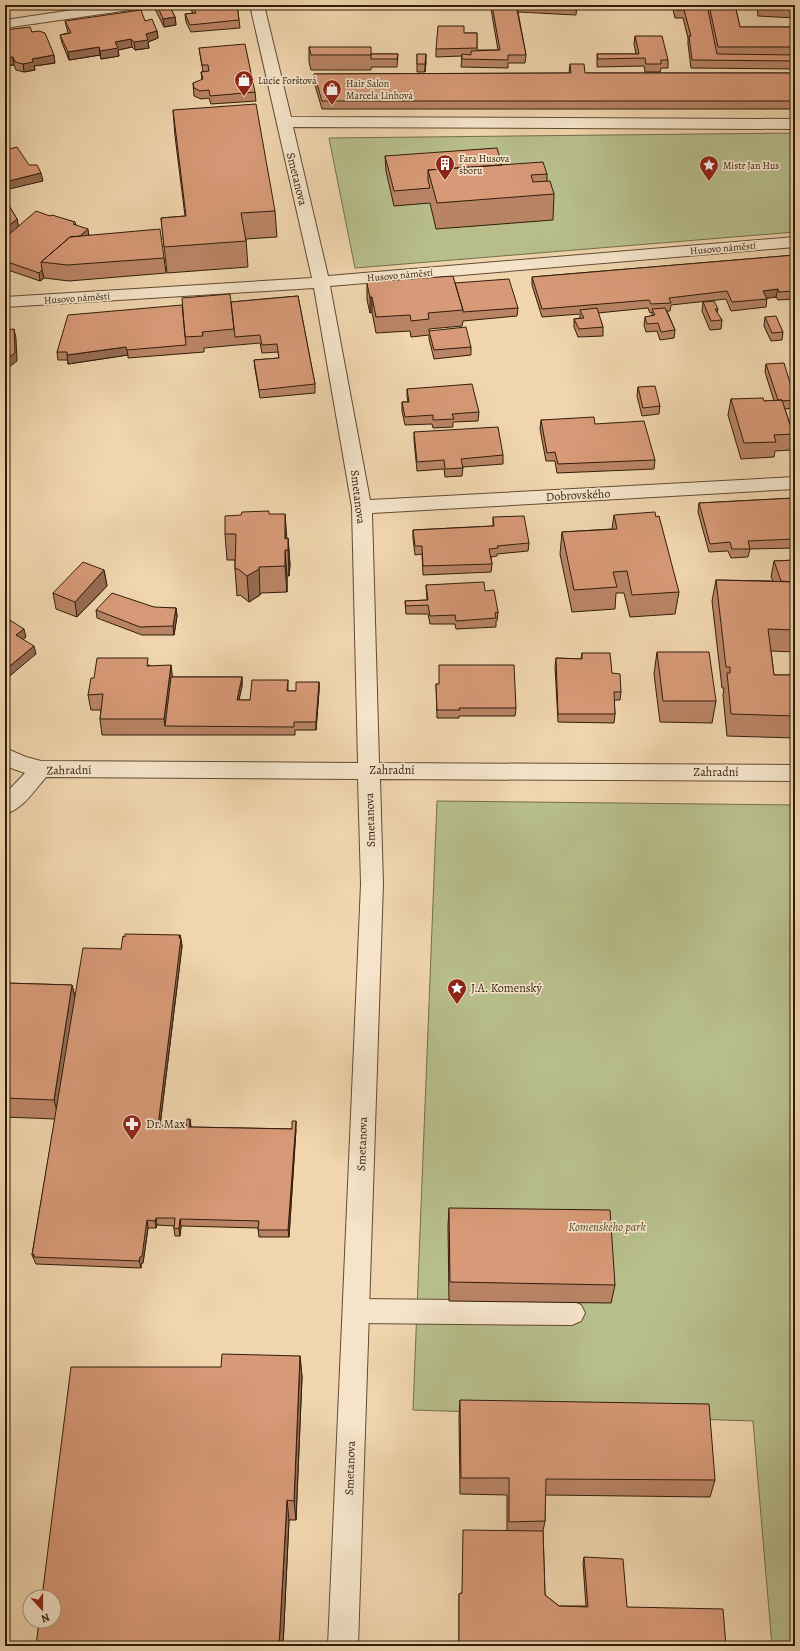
<svg xmlns="http://www.w3.org/2000/svg" width="800" height="1651" font-family="Alegreya,serif">
<rect width="100%" height="100%" fill="#f0d5ae"/>
<filter id="stains"><feTurbulence type="fractalNoise" baseFrequency=".005" numOctaves="4"/><feColorMatrix values="0 0 0 0 .2 0 0 0 0 .09 0 0 0 0 .02 0 0 0 .5 -.17"/></filter>
<radialGradient id="worn" r=".72"><stop offset=".6" stop-color="#630" stop-opacity="0"/><stop offset="1" stop-color="#630" stop-opacity=".3"/></radialGradient>
<path fill="#b7be8c" stroke="#746e4b" d="M795,133v99l-440,36 -26,-130z
M437,801l358,4v841h-23l-19,-225 -340,-11z"/>
<g fill="none" stroke-linecap="round" stroke-linejoin="round">
<g stroke="#614b33" stroke-width="2">
<path id="service" d="M356,1299l216,2 9,4 4,8 -4,8 -9,4 -216,-2 -9,-4 -4,-8 4,-8z"/>
</g>
<g stroke="#614b33" stroke-width="2">
<path id="minor" d="M106,5h37l-2,3 -5,1 -131,19v-8z
M250,5h14l27,112 504,2v10l-502,-2 35,149 467,-39v10l-465,39 40,214 425,-23v12l-423,24 7,250 416,2v16l-415,-2 3,105 -25,762h-30l33,-762 -3,-105 -312,-2c-12,14 -23,32 -41,37v-20l20,-21 -20,-7v-18l21,9 15,4 317,2 -6,-256 -38,-219 -309,19v-10l307,-19z"/>
</g>
<use href="#service" fill="#f5e4ca" fill-rule="evenodd"/>
<use href="#minor" fill="#f5e4ca" fill-rule="evenodd"/>
</g>
<path fill="#b98466" stroke="#311d0a" d="M156,5h13l6,12 1,8 -12,2 -8,-16z
M191,5h46l3,23 -49,4 -5,-10 -1,-8 8,-1 -2,-3z
M295,5h46v2l-45,1z
M406,5h34l-1,3 -33,-1z
M459,5h118l-1,10 -58,-3 8,43 -1,8h-17v5l-47,-1 1,-11 -26,1v-8l28,-16h13v17h21l-7,-41 -33,-1z
M672,5h63l5,22h55v42l-104,-1 -3,-24v-6l-5,-20h-8z
M757,5h38v13l-37,-2z
M65,21h80l12,10 1,7 -10,4 1,6 -14,2 -3,-3 -14,3 1,6 -18,3 -1,-4 -31,5 -7,-17 -2,-8 8,-2z
M5,30l27,2 23,31 -21,3 1,4 -11,2 -8,-2 -2,-5 -9,1z
M635,36l33,24v8h-7l-1,4h-15l-1,-6 -47,1v-13h39l-2,-10z
M309,47l62,7h27l-1,13h-26v3h-60l-2,-8z
M199,48l56,44 1,9 -45,3 -2,-6 -8,1 -7,-3 -1,-13 9,-3 -1,-8h2z
M417,54l9,8 -1,10h-8z
M570,64l15,9h210v36h-473l-8,-27v-8l255,-1z
M173,110l102,101 2,26 -31,2 2,28 -81,6 -6,-55 24,-2 -10,-80z
M385,156l117,9 45,9v7l7,13 -1,26 -117,9 -6,-26 -36,3 -8,-35z
M5,199l12,20 1,7 32,-10 25,6 1,3 13,10 75,23 2,15 -97,8 -25,-3 -4,3 -35,-12z
M795,255v44l-17,1 -2,-3 -9,1 -1,9 -35,4 -5,-12 -55,6 -1,6h-3l8,19 -1,8 -14,2 -3,-9 -11,1 -2,-7 1,-8 7,-1v-4l-2,1 -2,-5 -50,5 5,14v9l-25,1 -4,-10v-8l6,-1v-4l-38,3 -10,-32v-8z
M455,283l63,25 -1,8 -54,5 -1,5 -33,3v2l42,16v8l-37,4 -5,-20v-4l-18,2 -1,-6 -34,2 -4,-21 -2,1 -3,-13v-16z
M298,296l17,88v9l-55,5 -5,-29 -1,-9 25,-2 -1,-6 -16,1 -2,-10 -56,5v4l-76,6v-3l-60,9v-4h-10l-1,-8 174,-50z
M703,302l15,7 -1,4 5,7 -1,9 -11,1 -8,-19z
M765,317l18,15 -1,8 -11,1 -7,-15z
M766,364l29,35 -1,9 -9,1 8,25 -3,16 -15,1 -1,6 -33,2 -13,-44 3,-16 33,2h10l-9,-29z
M638,387l22,19 -1,8 -17,2 -5,-20z
M407,389l72,23 -1,9 -25,1v5l-20,1 -1,-4 -27,1 -3,-14v-9h6l-1,-5z
M541,420l54,4 60,36 -1,9 -97,4 -2,-12h-9l-6,-32z
M414,432l89,23v9l-40,3 -1,9 -17,1 -1,-8 -27,2 -3,-31z
M795,498v50l-45,1 -2,8 -17,1 -3,-7 -19,1 -11,-40 1,-9z
M269,514l18,25 1,-1 2,27 -1,11h-2v16l-26,1 -1,2 -11,7 -9,-7 -3,1 -2,-27v-9h-8l-2,-26z
M614,515l65,77 -4,22 -45,3 -6,-24h-8l-1,16 -43,3 -12,-58 2,-22 50,-3z
M493,517l36,26 -1,8 -31,3v2l-6,1 1,7 -1,8 -68,3 -1,-21 -7,1 -2,-17v-8l80,-4z
M795,560v92l-24,-1 3,24h21v63l-68,-2 -4,-41 1,-7h-2l-10,-87 4,-21 57,1 -2,-4 3,-16z
M104,570l3,16 -30,31 -21,-8 -3,-16z
M426,585l59,6 13,21 -1,9h-1v6l-40,2 -1,-5h-25l-2,-10h-22l-1,-13 22,-1z
M176,608l1,8 -3,19h-32l-45,-17 -1,-8z
M657,652l59,49 -4,22 -52,-1 -6,-48z
M582,653l30,20 9,19 -1,8h-6l1,14 -1,9 -56,-1 -3,-55 1,-9 25,1z
M149,665l23,12h70v9l-3,14h11l38,-20v11h8l23,-9v9l-3,39h-21v5h-193l-2,-16 1,-9h-10l-3,-15 6,-17z
M436,684l80,24 -1,8h-56v2h-22z
M180,935l2,11 -22,180 31,1 105,2 -7,108h-30l-1,-9 -77,-2 -1,10h-5l-1,-7v-3l-17,-1 -1,3h-8l-5,35 -2,1v4l-105,-4 -4,-9 23,-136 -50,-2v-134l67,2 3,12 46,-48z
M449,1208l166,77 -4,18 -162,-2 -1,-75z
M300,1356l2,21 -6,143h-7l-6,126h-247l185,-279z
M460,1400l255,80 -5,17 -165,-2v26l-2,10 2,64 14,11h27l-3,-43 1,-6 43,50 99,39h-267v-52l2,-1 46,-62v-36l-47,-1 -1,-77z"/>
<path fill="#966b53" stroke="#311d0a" d="M175,17l1,8 -12,2 -1,-8z
M157,31l1,7 -10,4 1,6 -14,2 -1,-8 12,-8z
M131,39l1,8 -14,3 1,6 -18,3 -1,-8 15,-9z
M99,47l1,8 -31,5 -1,-8z
M426,54v8l-1,10v-8z
M54,55l1,8 -21,3 1,4 -11,2 -1,-8 9,-5z
M13,57l1,8 -9,1v-8z
M41,173l2,8 -38,9v-8z
M17,219l3,15 -15,13v-18z
M88,229l1,8 -40,26z
M42,270l2,8 -4,3 -1,-8z
M778,289l-2,8 -14,2 1,-8z
M370,297h2v15l-2,1z
M14,329l2,9 1,23 -12,9v-10z
M126,347l2,8 -60,9 -1,-9z
M285,514l2,26 -2,-1z
M288,538l2,27 -1,11 -1,-26z
M285,550l2,26v16l-2,-26z
M259,567l1,28 -11,7 -2,-26z
M104,570l3,16 -30,31 -2,-15z
M176,608l1,8 -3,19 -1,-9z
M24,629l2,8 -8,7 -2,-9z
M34,646l2,8 -31,26v-10z
M171,665l2,16 -8,45 -1,-7z
M242,677v9l-5,22v-8z
M319,682v9l-3,39v-8z
M180,935l2,11 -23,187 -1,-7z
M72,985l5,20 -18,114 -5,-19z
M190,1119l1,7 -1,8 -1,-7z
M296,1121v8l-7,108 -1,-7z
M156,1218l1,7 -1,3 -1,-7z
M180,1219l1,7 -1,10 -1,-8z
M147,1220l1,8 -5,35 -2,1v4l-2,-7 1,-4z
M300,1356l2,21 -6,143 -2,-19z
M287,1500l2,20 -6,126h-4z"/>
<path fill="#d79977" stroke="#311d0a" d="M157,5h12l6,12 -12,2z
M192,5h45l2,15 -49,5 -5,-11 11,-1z
M492,5h24l10,50h-18v5l-46,-1v-5l9,1v-4l29,-1z
M527,5h50v2z
M675,5h32l10,49 78,1v6l-103,-1 -3,-24h2l-7,-26h-8z
M709,5h26l5,22h55v20h-77z
M141,10l4,11 7,-2 5,12 -11,3 2,6 -14,2 -3,-3 -16,3 3,6 -18,3 -1,-4 -31,5 -8,-17 11,-2 -6,-12z
M438,26h26v7h13v15l-41,1z
M30,27l2,5 7,-1 6,2 9,22 -22,4 1,3 -10,2 -8,-2 -2,-5 -8,1v-28z
M635,36h27l6,24h-7v4h-15l-1,-6 -47,1 -1,-5h42z
M245,44l10,48 -45,4 -1,-6 -9,1 -6,-3 -1,-5 10,-4 -2,-7 8,-1 -1,-6h-6l-3,-17z
M309,47h62v8h-60z
M371,54h27l-1,5h-26z
M417,54h9l-1,10h-8z
M570,64h14l1,9h210v28h-473l-8,-27 257,-1z
M256,104l19,107 -34,2 5,28 -82,6 -3,-29 25,-2 -13,-106z
M17,147l12,18h8l4,8 -36,9v-32z
M497,148l5,17 -74,5v10l2,8 -36,3 -9,-35z
M543,162l4,12 -16,1 2,7 17,-1 4,13 -117,9 -9,-33z
M5,199l12,20 -12,10z
M36,211l14,5 2,-1 23,7 -2,2 15,5 -8,7 -10,1 -29,25 1,8 -3,3 -34,-12v-23z
M160,229l4,29 -97,7 -26,-3 29,-25z
M795,255v36l-16,1 -1,-3 -15,2 4,8 -35,3 -5,-11 -58,7 2,5 -20,1 -2,-4 -107,9 -10,-32z
M453,276l10,34 -35,3 1,6 -18,2 -1,-6 -34,2 -4,-20h-2l-3,-13 2,-2z
M509,279l9,29 -55,4v-2l-8,-27z
M230,294l4,35 -32,3 1,4 -18,1 -3,-39z
M298,296l17,88 -56,6 -5,-30 25,-2 -2,-14 -15,1 -2,-10 -25,2 -4,-35z
M714,301l4,8h-3l7,11 -11,1 -8,-19z
M182,305l4,40 -59,5 -1,-3 -59,8v-3h-10l11,-37z
M597,308l6,19 -24,2 -5,-10 10,-1 -4,-8z
M665,308l10,22 -14,2 -3,-9 -11,1 -2,-7 10,-2 -3,-6z
M776,316l7,16 -11,1 -7,-16z
M466,327l5,20 -37,3 -5,-19z
M14,329l1,24 -10,7v-30z
M784,363l11,36v1l-13,1v-1h-4l-12,-36z
M472,384l7,28 -27,2 2,5 -21,1v-5l-28,2 -3,-15h7l-2,-13z
M655,386l5,20 -17,2 -5,-21z
M763,398l1,3 18,-1 11,34 -19,1 2,7 -32,1 -13,-44z
M594,417l1,7 49,-3 11,39 -97,4 -3,-12 -8,1 -6,-33z
M498,427l5,28 -42,4 2,9 -18,1 -1,-9 -27,2 -3,-30z
M795,498v41l-47,2 2,8h-18l-2,-7 -20,2 -11,-41z
M269,511v3h16v25l3,-1v12h-3v16l-26,1v2l-12,7 -9,-7h-3l1,-35h-11v-18l16,-1 1,-3z
M655,512l1,5 3,-1 20,76 -47,3 -5,-24 -14,1 4,15 -43,3 -12,-58 55,-3 -3,-14z
M524,516l5,27 -32,3 1,2 -9,1 3,15 -69,2 -1,-20h-7l-2,-16 81,-4 -1,-9z
M795,560v22l-14,-1 -7,-20z
M83,562l21,8 -29,32 -22,-9z
M716,580l79,2v48l-27,-1 6,46h21v41l-64,-2 -4,-41h3v-6h-4z
M484,582l1,9 9,-1 4,22 -3,1 1,5 -40,3 -1,-6 -25,1 -2,-11 -22,1 -1,-5 23,-1 -2,-15z
M112,593l42,14 22,1 -3,18 -33,1 -44,-17z
M5,617l19,12 -8,6 18,11 -29,24z
M657,652h52l7,49h-53z
M582,653h28l2,20 8,1 1,18h-7l1,22h-57l-2,-56 26,1z
M97,658h51l-1,8 24,-1 -7,54h-64l3,-25 -15,1 3,-17h3z
M439,665h75l2,43h-57l1,2h-23l-1,-26h3z
M171,677h71l-5,23h13l2,-20h36l-1,11h9v-9h23l-3,40h-22v5l-129,-1z
M125,934l55,1 -1,3h2l-23,188 28,1 1,-8h3l-1,8 103,2v-8h4l-8,109h-30l1,-9 -79,-2 -1,9 -5,1 1,-11h-19l-1,3 -8,-1 -5,36 -2,1 -1,4 -105,-4v-3l-2,1 51,-307 38,1 2,-13 2,1z
M5,983l67,2 -18,115 -49,-2z
M449,1208l161,2 5,75 -165,-3z
M222,1354l78,2 -6,145 -7,-1 -8,146h-243l3,-25h15v-24h-12l29,-230h150z
M460,1400l249,4 6,76 -169,-1 -1,42 -36,1v-44h-48z
M463,1530l80,1 2,64 14,11 29,1 -4,-50 39,2 4,48 96,2 3,37h-267v-52l3,-1z"/>
<defs>
<g id="shop-pin" transform="scale(1)"><path d="M0 17L-7.5 6A9.5 9.5 0 1 1 7.5 6Z" fill="#8f2418" stroke="#f5e4ca"/><path d="M-5-2.5h2.3a2.7 3.5 0 0 1 5.4 0H5L5.5 6h-11ZM-1.5-2.5h3a1.5 2.3 0 0 0-3 0Z" fill="#fff"/></g>
<g id="building-pin" transform="scale(1)"><path d="M0 17L-7.5 6A9.5 9.5 0 1 1 7.5 6Z" fill="#8f2418" stroke="#f5e4ca"/><path d="M-4-6H4V6H1V3H-1V6H-4ZM-2.5-4.3h1.7v1.8h-1.7ZM.8-4.3h1.7v1.8H.8ZM-2.5-1h1.7V.8h-1.7ZM.8-1h1.7V.8H.8Z" fill="#fff"/></g>
<g id="sight-pin" transform="scale(1)"><path d="M0 17L-7.5 6A9.5 9.5 0 1 1 7.5 6Z" fill="#8f2418" stroke="#f5e4ca"/><path d="M0-6L1.8-2.2L6-1.7L2.9 1.2L3.7 5.4L0 3.3L-3.7 5.4L-2.9 1.2L-6-1.7L-1.8-2.2Z" fill="#fff"/></g>
<g id="pharmacy-pin" transform="scale(1)"><path d="M0 17L-7.5 6A9.5 9.5 0 1 1 7.5 6Z" fill="#8f2418" stroke="#f5e4ca"/><path d="M-2-6h4v4h4v4h-4v4h-4v-4h-4v-4h4Z" fill="#fff"/></g>
</defs>
<g fill-rule="evenodd">
<use href="#shop-pin" x="244" y="80"/>
<use href="#shop-pin" x="332" y="89"/>
<use href="#building-pin" x="445" y="164"/>
<use href="#sight-pin" x="709" y="165"/>
<use href="#sight-pin" x="457" y="988"/>
<use href="#pharmacy-pin" x="132" y="1124"/>
</g>
<g text-anchor="middle" dominant-baseline="central" stroke-width="3.5" stroke-linejoin="round" paint-order="stroke">
<g font-size="10" fill="#311d0a" stroke="#f5e4ca" text-anchor="start">
<text x="258" y="80">Lucie Forštová</text>
<text x="346" y="83">Hair Salon<tspan x="346" dy="12">Marcela Linhová</tspan></text>
<text x="459" y="158">Fara Husova<tspan x="459" dy="12">sboru</tspan></text>
<text x="723" y="165">Mistr Jan Hus</text>
</g>
<g font-size="10" fill="#311d0a" stroke="#f5e4ca">
<text transform="translate(723 248) rotate(-5)">Husovo náměstí</text>
<text transform="translate(400 275) rotate(-5)">Husovo náměstí</text>
<text transform="translate(77 298) rotate(-4)">Husovo náměstí</text>
</g>
<g font-size="12" fill="#311d0a" stroke="#f5e4ca">
<text transform="translate(297 179) rotate(76)">Smetanova</text>
<text transform="translate(578 495) rotate(-3)">Dobrovského</text>
<text transform="translate(358 497) rotate(83)">Smetanova</text>
<text transform="translate(69 770) rotate(-1)">Zahradní</text>
<text x="392" y="770">Zahradní</text>
<text x="716" y="772">Zahradní</text>
<text transform="translate(370 820) rotate(-92)">Smetanova</text>
<text transform="translate(362 1144) rotate(-88)">Smetanova</text>
<text transform="translate(350 1468) rotate(-88)">Smetanova</text>
</g>
<g font-size="12" fill="#311d0a" stroke="#f5e4ca" text-anchor="start">
<text x="471" y="988">J.A. Komenský</text>
<text x="146" y="1124">Dr. Max</text>
</g>
<g font-size="12" font-style="italic" fill="#594d31" stroke="#f5e4ca">
<text x="607" y="1227">Komenského park</text>
</g>
</g>
<rect width="800" height="1651" fill="none" stroke="#f0d5ae" stroke-width="20"/>
<rect x="6" y="6" width="788" height="1639" fill="none" stroke="#311d0a" stroke-width="2"/>
<rect x="10" y="10" width="780" height="1631" fill="none" stroke="#311d0a"/>
<g transform="translate(42 1609) rotate(159)"><circle r="19" fill="#f5e4ca" stroke="#a7947d"/>
<path d="M0-3L7 15L0 10L-7 15Z" fill="#8f2418"/>
<text y="-6" font-size="11" font-weight="bold" text-anchor="middle" fill="#311d0a">N</text>
</g>
<rect width="100%" height="100%" filter="url(#stains)"/>
<rect width="100%" height="100%" fill="url(#worn)"/>
</svg>
